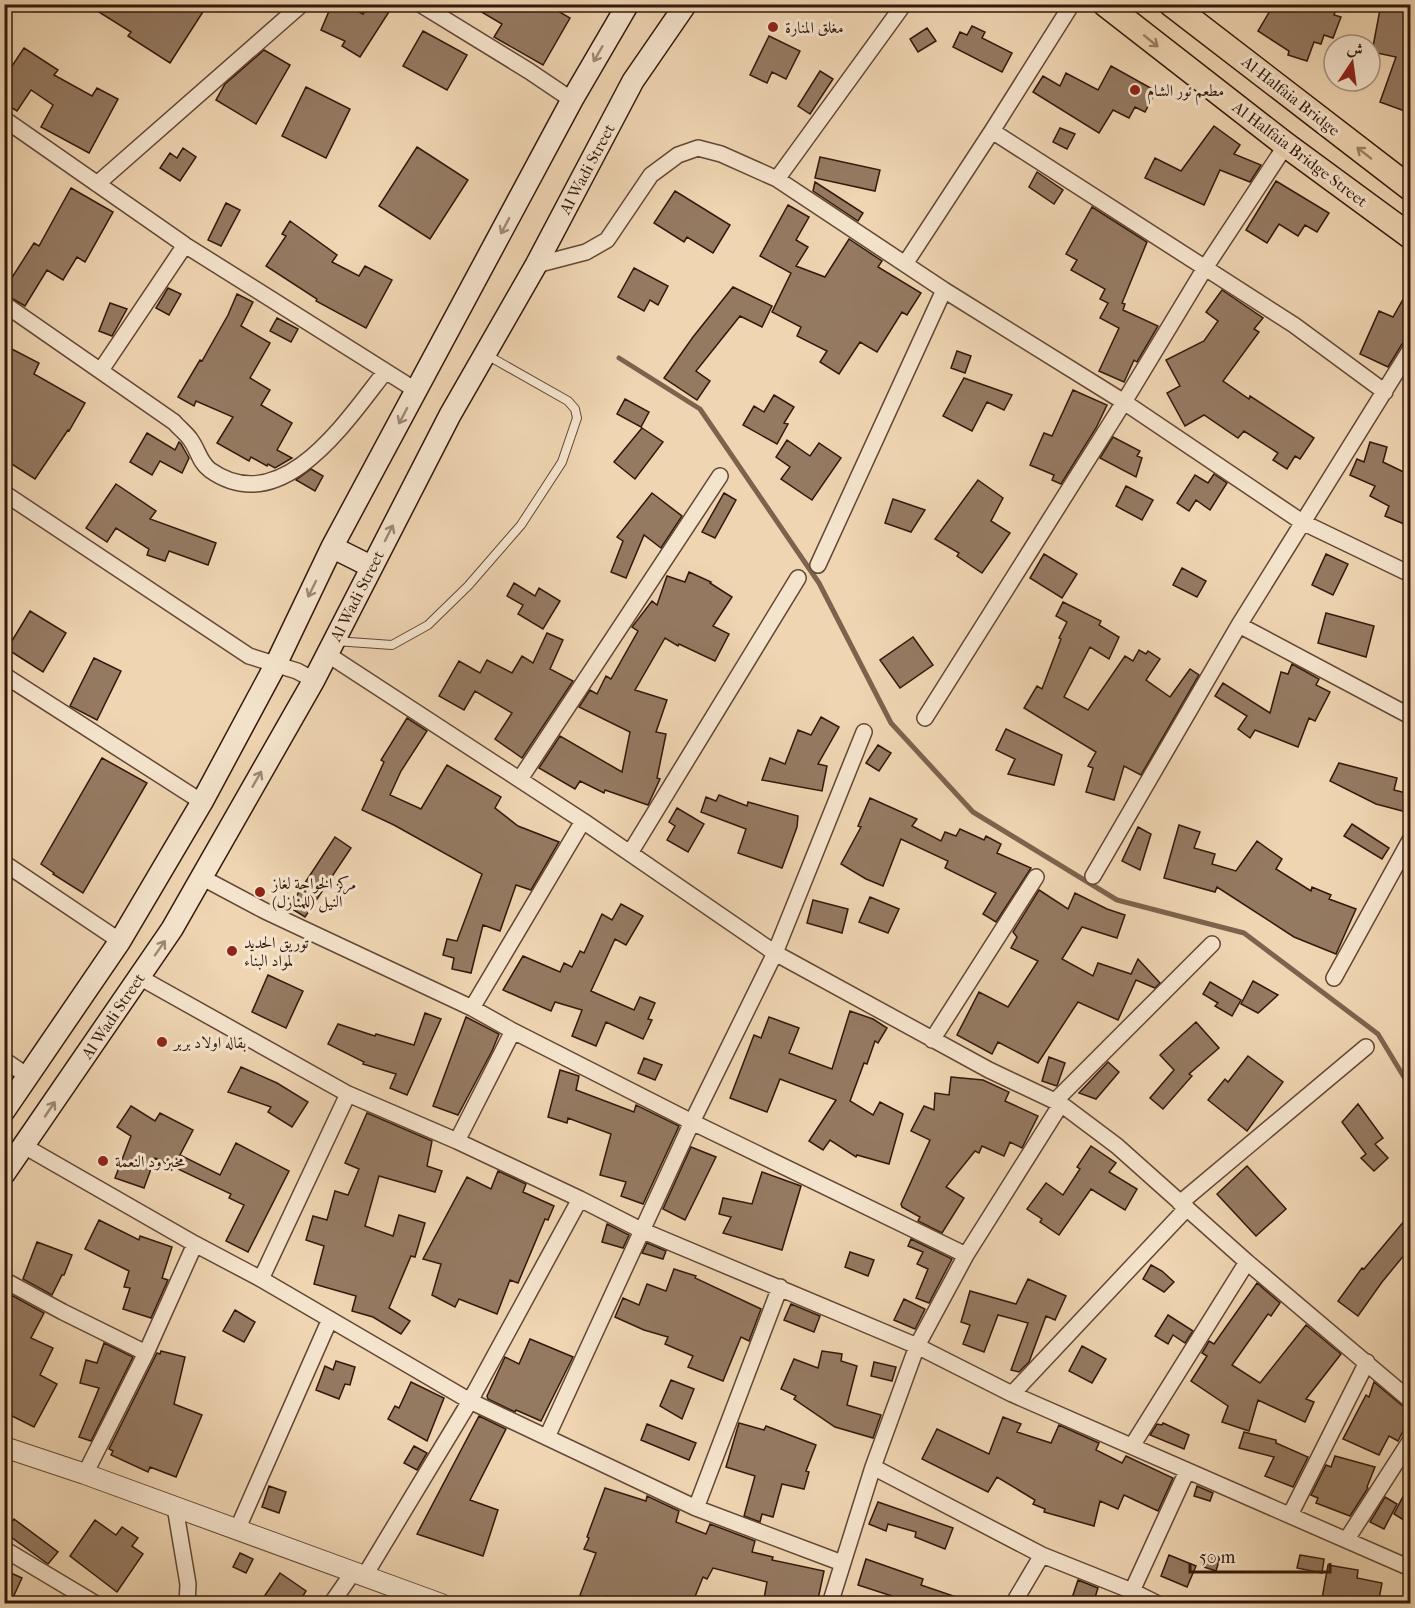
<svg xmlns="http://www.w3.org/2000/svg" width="1415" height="1608" font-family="'IM FELL French Canon',Amiri,serif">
<rect width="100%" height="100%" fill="#efd5b2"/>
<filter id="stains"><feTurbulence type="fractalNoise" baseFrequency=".00333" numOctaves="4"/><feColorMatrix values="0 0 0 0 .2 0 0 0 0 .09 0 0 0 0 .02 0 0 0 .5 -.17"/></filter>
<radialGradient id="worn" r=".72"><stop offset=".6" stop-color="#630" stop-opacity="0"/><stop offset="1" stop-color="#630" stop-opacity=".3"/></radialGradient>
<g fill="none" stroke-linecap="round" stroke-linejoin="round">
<path stroke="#7d634d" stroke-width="5" d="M619,358l81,51 119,174 72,140 82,89 144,88 127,33 134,101 32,53"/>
</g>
<path fill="#957a62" stroke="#33180b" stroke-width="1.5" d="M86,4h122l-38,59 -42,-27 3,-4z
M332,4h11l20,10 6,-10h25l-34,53 -18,-11 3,-5 -24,-11z
M468,4h78l24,14 -27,47 -49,-28 8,-13z
M1274,4h64l-4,11 7,2 -8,21 -9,-3 -3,9 -7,-2 -7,19 -19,-6 1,-4 -31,-20z
M1381,4h29v109l-30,-11 16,-45 -24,-5z
M972,26l13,6 -3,6 30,15 -10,19 -49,-25 7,-15 7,3z
M927,28l9,13 -18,11 -8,-13z
M423,31l44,24 -20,35 -44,-24z
M769,36l31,15 -14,28 -14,-7 -5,11 -17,-8z
M24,48l34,22 -4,5 38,21 5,-8 21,11 -29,54 -48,-26 12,-22 -22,-15 -14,21 -13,-8v-25z
M264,50l26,15 -34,59 -40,-24 9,-16z
M1111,66l45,25 -11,21 -10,-5 -6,11 -16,-8 -14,23 -66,-41 10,-16 17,10 6,-13 32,17z
M820,71l13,8 -23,35 -12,-8z
M306,87l44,22 -24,49 -44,-22z
M1214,126l26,19 -6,9 27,11 -11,17 -30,-12 -16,35 -59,-27 10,-20 26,13z
M1060,128l15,6 -8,15 -14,-7z
M417,147l51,33 -38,59 -51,-33z
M183,148l13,9 -16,24 -20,-13 10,-15 7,5z
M820,157l60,13 -5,21 -60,-13z
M1037,172l26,18 -9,14 -25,-17z
M1276,181l53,32 -12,19 -12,-7 -7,11 -19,-12 -12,19 -21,-13z
M815,182l48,31 -5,8 -45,-30z
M71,188l42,24 -28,50 -8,-5 -14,23 -16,-10 -22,36 -21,-12v-4l30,-47 5,3z
M675,191l55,34 -17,28 -26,-16 -3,5 -30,-19z
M226,203l14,7 -19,36 -13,-6z
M788,205l21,12 -13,23 12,7 -12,19 29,11 24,-38 33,22 -4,6 43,26 -14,22 -5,-3 -25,40 -17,-10 -21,32 -19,-12 7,-11 -30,-15 4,-9 -29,-15 19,-39 -31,-17z
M1092,207l55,35 -25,61 3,1 -2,6 35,16 -21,36 -3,-2 -10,22 -25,-11 20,-43 -19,-10 8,-15 -8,-4 5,-10 -34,-19 6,-10 -11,-6z
M290,221l47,34 -5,7 27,14 6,-10 27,14 -26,48 -50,-27 1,-2 -51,-33 20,-30 -4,-2z
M634,268l34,18 -10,19 -8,-5 -6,11 -26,-14z
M733,287l39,19 -10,21 -22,-11 -44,55 14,10 -13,19 -33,-22 29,-41z
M1410,287v53l-8,4 -14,23 -28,-13 19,-43 14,6z
M168,288l13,6 -12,21 -13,-7z
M1222,290l41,28 -9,11 5,3 -36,49 26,18 1,-3 64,42 -14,21 -5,-3 -8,13 -14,-9 5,-7 -34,-22 -6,7 -34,-23 -19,11 -18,-33 13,-7 -14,-26 38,-19 14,-20 -12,-9z
M237,294l16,8 -12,24 29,17 -20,35 20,12 -9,15 31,18 -15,27 15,8 -17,10 -7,-4 -1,2 -16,-9 -2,4 -32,-18 16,-26 -37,-16 -2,5 -16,-9 22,-37 2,1 26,-46z
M110,303l17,6 -15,27 -13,-5z
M277,318l21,11 -7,13 -21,-11z
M4,345l35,18 -5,11 51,29 -16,28 -1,-1 -33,49 -31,-20z
M957,351l14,5 -6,17 -14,-5z
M964,378l48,17 -8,15 -17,-8 -15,29 -29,-15z
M1073,390l34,15 -11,23 -35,56 -9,-4 2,-5 -24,-10 14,-32 8,3z
M774,395l20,12 -10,16 4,1 -11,20 -34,-19 11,-19 10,6z
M625,399l24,13 -8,15 -24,-13z
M642,428l21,14 -28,37 -21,-17z
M147,433l28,17 4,-8 2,2 8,14 -7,15 -22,-12 -8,14 -22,-13z
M1113,437l27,14 -3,5 5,2 -6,19 -36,-19z
M787,440l23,16 9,-13 22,15 -29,42 -31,-21 9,-12 -14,-10z
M1370,442l17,5 -4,15 27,13v35l-6,14 -19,-8 4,-10 -19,-10 5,-10 -25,-11 7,-16 7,3z
M311,469l12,7 -8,15 -19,-11z
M1214,474l13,9 -17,27 -14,-10 -7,11 -12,-8 18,-28 13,8z
M978,480l25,18 -12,23 19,12 -28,40 -25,-17 2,-3 -24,-14z
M116,484l40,27 -6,8 66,24 -8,22 -39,-14 -4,10 -18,-6 2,-6 -33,-21 -9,14 -21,-14z
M1126,486l27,14 -11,20 -26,-14z
M652,493l30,23 -21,32 -17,-13 -18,43 -15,-6 12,-31 -6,-4z
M724,493l12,7 -21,38 -13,-6z
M893,499l32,11 -14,22 -26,-9z
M1044,554l33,20 -15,24 -32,-20z
M1326,554l22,10 -15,31 -21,-10z
M1182,568l24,13 -9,16 -24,-12z
M689,572l22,10 -1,1 22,14 -19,29 16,8 -14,27 -36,-17 -1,2 -13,-8 -30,52 32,10 -11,32 10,2 -9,44 3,1 -12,26 -43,-15 -1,3 -24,-12 -5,8 -36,-21 21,-32 62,36 8,-40 -51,-25 11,-17 7,4 9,-18 5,3 27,-48 -6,-4 20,-26 5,4 10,-29 18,6z
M514,583l21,13 4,-8 21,13 -17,28 -25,-15 5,-9 -16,-9z
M1063,602l38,19 -2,4 20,12 -10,22 -19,-12 -26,50 24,13 37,-54 8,5 6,-11 7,4 2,-3 12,8 -14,21 24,17 20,-28 9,6 -58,100 -17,-9 -10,34 -28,-8 7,-24 -5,-2 8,-14 -72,-44 13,-22 5,3 19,-50 -2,-1 8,-16 -11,-6z
M30,611l36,22 -23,39 -36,-23z
M1326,613l48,13 -8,31 -48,-14z
M547,633l16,7 -13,29 23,12 -51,77 -27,-19 17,-26 -37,-22 -11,19 -25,-14 20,-35 21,12 7,-13 25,13 10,-17 11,7z
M913,637l20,28 -33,23 -20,-28z
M94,658l27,13 -24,49 -27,-14z
M1292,664l27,15 -3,6 14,7 -15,29 -6,-3 -11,29 -43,-17 -5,8 -12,-9 9,-13 -32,-20 8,-13 47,30 11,-41 7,2z
M821,717l18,10 -21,37 9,2 -5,25 -60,-11 8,-22 15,6 13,-34 13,5z
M407,718l20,13 -26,40 -11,24 31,14 26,-44 54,32 -6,11 23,18 41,16 -28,48 -15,-5 -16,46 -17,-6 -12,48 -19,-4 2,-11 -11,-3 4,-16 10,2 25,-67 -88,-49 -32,-15 22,-48 -3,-2z
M1006,729l56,26 -8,30 -46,-11 7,-15 -19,-9z
M878,745l13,8 -12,18 -13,-8z
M102,758l45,25 -64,110 -30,-19 1,-1 -13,-9z
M1339,763l58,15 -3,12 16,4v19l-34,-9 -46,-23z
M719,795l28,11 1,-4 50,14 -1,11 -15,41 -44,-15 8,-24 -45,-17 5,-15 10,4z
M870,798l47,21 -5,7 29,15 4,-9 11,4 4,-7 24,11 2,-4 15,8 -4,9 34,15 -35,54 -13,-8 13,-21 -51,-25 3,-7 -47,-22 -18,47 -17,-7 -25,-15 20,-37 -3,-1z
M677,808l27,16 -16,28 -21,-12 8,-14 -6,-4z
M1352,824l37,24 -7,11 -38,-23z
M1179,825l21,7 -6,16 21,6 -3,10 24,7 21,-30 25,18 -6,10 35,22 1,-4 19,8 -2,4 27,10 -20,45 -42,-17 -77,-50 -2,5 -51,-14z
M1138,827l13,7 -11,36 -18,-9z
M335,837l16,11 -46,69 -16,-10z
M1039,890l29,19 7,-16 32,16 18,6 -8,23 -35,-11 -20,32 31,17 5,-13 33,11 7,-15 22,24 -5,5 -19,-8 -18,40 -40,-18 -40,61 -40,-21 -6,12 -35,-19 22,-43 29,15 30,-46 -27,-13 6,-11 -4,-5z
M870,897l29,12 -11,24 -29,-11z
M813,900l35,9 -6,24 -35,-10z
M621,904l22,12 -17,29 -11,-6 -24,52 43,19 6,-13 15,6 -7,16 4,1 -9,19 -37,-17 -10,24 -24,-10 10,-26 -27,-8 -4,9 -48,-21 20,-34 37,16 4,-9 8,4 8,-16 4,2 18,-39 10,6z
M268,975l35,16 -17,37 -34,-16z
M1253,981l25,14 -20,18 -17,-9z
M1210,982l31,18 -9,16 -17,-10 3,-3 -15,-9z
M850,1011l23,8 14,9 -9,15 -3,-2 -8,23 -3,-1 -14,38 23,14 7,-13 23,12 -14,50 -32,-9 -1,2 -26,-17 -7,10 -14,-9 27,-41 -56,-21 -13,33 -37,-14 24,-63 7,3 8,-21 30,11 -10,25 43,16z
M425,1013l16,6 -34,76 -17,-7 6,-14 -33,-10 1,-2 -36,-18 10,-20 37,12 1,-2 38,11z
M466,1017l33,17 -7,17 -34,64 -25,-9z
M1196,1022l23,26 -30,26 3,2 -29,33 -13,-11 24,-28 -14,-15z
M1248,1056l35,26 -36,49 -39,-31 17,-21 3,3z
M1049,1057l16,6 -8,23 -15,-5z
M644,1058l18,7 -7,15 -17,-7z
M1108,1062l11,10 -23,27 -17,-6z
M241,1067l36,16 31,19 -16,25 -24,-15 3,-5 -43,-15z
M560,1070l19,6 -3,14 58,22 2,-7 43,21 -36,78 -22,-8 5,-14 -26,-7 11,-41 -43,-16 -1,5 -19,-6z
M951,1077l32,3 26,12 -4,9 33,15 -16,32 -12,-6 -6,14 -22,-10 -3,7 -4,-2 -29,36 18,11 -22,35 -24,-12 2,-4 -18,-10 -1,-3 29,-64 -19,-9 13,-25 10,4 1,-17 14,2z
M1358,1104l25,34 -8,6 13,14 -14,13 -13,-13 5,-4 -24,-32z
M131,1106l24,15 5,-8 33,17 -13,25 40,20 16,-32 53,28 -41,81 -22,-11 18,-36 -15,-7 2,-4 -76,-36 -11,30 -29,-10 16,-42 -14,-9z
M367,1113l65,28 -5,25 15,5 -7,21 -56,-16 -14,50 28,10 6,-21 26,8 -10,34 -4,-1 -22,52 21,13 -9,13 -28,-17 -21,-6 4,-15 -42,-12 10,-38 -18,-6 7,-24 14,4 8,-29 13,4 11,-26 -14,-6z
M1091,1146l25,17 -7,9 28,17 -12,21 -34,-21 -32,46 -19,-13 2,-3 -15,-10 19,-26 17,12 17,-26 -3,-2z
M691,1147l25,10 -31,63 -22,-11z
M1247,1166l39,43 -30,27 -39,-42z
M498,1171l28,13 -3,8 31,14 -6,14 -3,-1 -27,64 -8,-3 -13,34 -38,-15 -4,8 -23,-12 9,-31 -18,-5 44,-82 24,12z
M762,1172l39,14 -19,64 -59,-17 8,-16 -12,-3 4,-16 29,6z
M1410,1214v34l-28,34 -24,34 -20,-15 24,-33 2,1z
M99,1220l40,20 1,-4 32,11 -10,31 6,2 -17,38 -28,-9 7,-21 -6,-1 5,-16 -44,-22z
M607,1224l22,11 -6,13 -21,-6z
M911,1239l41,20 -23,44 -13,-5 12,-29 -11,-5 6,-12 -15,-6z
M37,1242l35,13 -8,20h-2l-10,20 -29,-16z
M647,1243l19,8 -3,8 -21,-6z
M850,1252l24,8 -6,16 -23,-9z
M1151,1265l11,6 12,11 -10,10 -21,-13z
M674,1269l22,7 -1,2 66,31 -12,32 -8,-4 -18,44 -35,-14 5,-11 -28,-12 3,-7 -24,-7 -29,-13 8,-19 16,7 8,-21 19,7z
M1028,1279l38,17 -11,24 -9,-4 -17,46 -10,10 -8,-2 17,-47 -30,-8 -14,37 -21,-8 7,-19 -9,-3 9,-31 46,13z
M1257,1283l23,20 -9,13 -3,-2 -36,51 28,18 46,-58 35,29 -35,45 8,3 -9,20 -47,-22 -9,31 -27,-9 6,-16 -37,-25 16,-25 -5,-3 7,-12 5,3z
M4,1291l40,22 -13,25 22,10 -13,27 17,9 -23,43 -30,-15z
M904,1299l21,10 -10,20 -21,-9z
M791,1304l29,12 -6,16 -30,-12z
M235,1310l20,12 -11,20 -21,-11z
M1168,1315l25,16 -8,12 -12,-8 -5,9 -13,-8z
M530,1339l43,18 -32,64 -25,-11 -1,2 -27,-13 -1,-3 18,-39 14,7z
M104,1343l29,14 -42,84 -12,-4 20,-49 -19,-5 6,-23 11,3z
M1082,1346l24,13 -14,24 -23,-12z
M161,1351l24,6 -11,47 28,11 -26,62 -26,-10 -2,5 -37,-17 2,-4 -4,-2 48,-96 3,1z
M822,1351l20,3 -1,7 16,5 -10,39 34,10 -8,23 -38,-11 -41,-28 2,-3 -15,-7 13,-30 24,9z
M336,1361l19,6 -5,18 -5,-1 -6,15 -23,-9 9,-24 8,4z
M874,1362l22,5 -4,14 -21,-5z
M671,1380l23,9 -12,30 -22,-13z
M411,1382l33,16 -17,43 -39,-22 7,-13 4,2z
M1374,1382l30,25 6,2v9l-12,23 -9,-5 -10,19 -36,-16 23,-44 3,2z
M479,1416l27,13 -36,71 28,10 -15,46 -66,-22z
M1003,1417l18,7 -4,8 34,11 8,-18 40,18 -3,7 26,13 4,-7 47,22 -15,33 -34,-16 -6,14 -18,-8 -6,25 -50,-14 1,-3 -12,-5 2,-4 -38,-23 -9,15 -66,-33 15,-30 52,25z
M739,1423l25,7 2,-4 50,19 -10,26 3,1 -5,17 -22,-5 -9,33 -11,-3 -2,8 -16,-6 11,-40 -29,-9z
M1163,1423l26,12 -5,14 -34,-14 7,-11 5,1z
M647,1424l49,19 -7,17 -48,-20z
M1244,1432l32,8v3l32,14 -15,30 -28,-11 9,-19 -35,-9z
M414,1446l13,7 -10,17 -13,-7z
M1335,1456l40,11 -8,20 1,1 -18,28 -34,-13 2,-5 -7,-3 15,-30 5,2z
M1410,1483v41l-16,-10z
M269,1486l17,6 -7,21 -17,-6z
M1197,1486l16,7 -3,8 -16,-5z
M605,1488l41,13 1,-5 32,15 -3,11 30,12 4,-10 45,17 -3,11 21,5 -1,3 52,11 -7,33h-54l4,-22 -54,-14 -6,11 -4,-2 -11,27h-64l-21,-8 -3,8 -24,-9 16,-42 -12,-4 5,-11 -2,-1z
M1385,1497l12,7 -13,25 -14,-7z
M878,1502l75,26 -8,21 -30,-12 1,-5 -28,-8 -2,7 -17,-7z
M14,1519l44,33 -10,12 -44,-32z
M95,1520l21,15 6,-8 16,11 -6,8 11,8 -26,38 -47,-36z
M240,1553l13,6 -7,14 -13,-6z
M1205,1554l15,3 -4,14 -15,-5z
M1169,1555l27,11 -9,21 -26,-11z
M1300,1555l24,4 -2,14 -25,-5z
M866,1559l57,20 -2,6 47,16v3h-72l2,-6 -40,-13z
M1328,1565l30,5 -1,8 25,5 -4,21h-57z
M4,1570l18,8 -12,26h-6z
M280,1573l26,18 -8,13h-39z
M1078,1580l20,8 -5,16h-23z"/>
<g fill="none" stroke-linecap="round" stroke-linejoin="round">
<g stroke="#624735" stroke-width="10">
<path id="service" d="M335,641l57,4 36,-20 40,-39 53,-61 41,-63 15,-44 -2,-9 -7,-8 -83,-47"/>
</g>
<g stroke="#624735" stroke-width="18">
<path id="minor" d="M420,4l109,67 43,29
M4,119l181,126 232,146
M992,131l302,194 91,67
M777,179l127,-175
M97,184l205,-180
M905,264l87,-133 80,-127
M536,265l50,-13 21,-12 44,-65 27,-20 20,-7 23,6 56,25 167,111 180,112 178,120 108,52
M4,304l170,118c5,6 12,11 16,17 8,10 9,23 20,31 72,51 137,-50 175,-98
M101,370l84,-125
M4,493l245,163 48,15 17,9
M818,565l126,-275
M1239,625l171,91
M327,654l256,167 192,132 214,117 72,34 56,42 130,116 163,138
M4,675l198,127
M925,718l199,-316 81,-134 81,-123
M520,779l200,-303
M630,853l168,-275
M4,863l116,78
M1093,876l146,-251 171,-275
M201,877l64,34 207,97 41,23 179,91 274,133
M139,977l209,117 109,47 123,58 61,31 276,116 95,48 398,174
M1334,978l76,-138
M472,1008l111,-187
M932,1040l104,-163
M4,1060l25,17
M1055,1101l157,-157
M457,1141l56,-110
M24,1146l171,98 66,35 209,122 226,107 146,55
M1180,1203l186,-156
M261,1279l87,-185
M4,1280l59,32 83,41
M1012,1394l175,-186
M547,1437l145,-315 83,-169 89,-221
M1132,1446l115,-184
M873,1467l169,88 90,36 26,13
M85,1474l61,-121 49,-109
M175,1507l13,77 -1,20
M696,1508l84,-221
M1290,1515l77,-153
M237,1530l93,-211
M1347,1539l63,-98
M4,1549l92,55
M365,1575l105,-174 110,-202
M1132,1591l55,-120
M331,1604l23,-33
M830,1604l43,-137 44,-121 49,-91 95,-151
M1013,1604l29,-49"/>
</g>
<g stroke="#624735" stroke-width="22">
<path id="tertiary" d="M4,1447l81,27 356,130"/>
</g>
<g stroke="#33180b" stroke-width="24">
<path id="secondary" d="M332,547l40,20
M4,1111l116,-170 82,-139 74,-138 56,-117 240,-447 56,-96
M4,1174l168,-245 142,-249 136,-265 86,-150 97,-184 53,-77"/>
</g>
<g stroke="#33180b" stroke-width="27">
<path id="primary" d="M1105,4l181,141 124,91
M1171,4l239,184"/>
</g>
<use href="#service" stroke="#f5e4cd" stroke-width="8"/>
<use href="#minor" stroke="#f5e4cd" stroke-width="15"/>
<use href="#tertiary" stroke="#f5e4cd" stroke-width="20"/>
<use href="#secondary" stroke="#f5e4cd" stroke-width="21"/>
<use href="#primary" stroke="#efd5b2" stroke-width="24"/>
</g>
<defs><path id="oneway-shaft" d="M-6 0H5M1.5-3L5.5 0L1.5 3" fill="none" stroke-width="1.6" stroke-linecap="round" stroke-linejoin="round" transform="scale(1.5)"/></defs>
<g stroke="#9a8067">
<use href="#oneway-shaft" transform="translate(1151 41) rotate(39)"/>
<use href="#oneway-shaft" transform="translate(1364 153) rotate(-142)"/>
</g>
<g stroke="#9e8876">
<use href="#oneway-shaft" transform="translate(598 54) rotate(120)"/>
<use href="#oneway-shaft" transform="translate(505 226) rotate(118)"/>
<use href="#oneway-shaft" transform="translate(403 416) rotate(118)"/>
<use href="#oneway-shaft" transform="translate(389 533) rotate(-63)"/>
<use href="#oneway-shaft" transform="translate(312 589) rotate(116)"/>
<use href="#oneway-shaft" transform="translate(257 779) rotate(-60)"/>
<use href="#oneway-shaft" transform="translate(160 948) rotate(-55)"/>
<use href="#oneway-shaft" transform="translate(50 1109) rotate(-56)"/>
</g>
<g fill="#8f2418" stroke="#f5e4cd" stroke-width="2">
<circle cx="773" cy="27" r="6"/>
<circle cx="1135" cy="90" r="6"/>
<circle cx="260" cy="892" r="6"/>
<circle cx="232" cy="951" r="6"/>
<circle cx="162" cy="1042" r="6"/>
<circle cx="103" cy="1161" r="6"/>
</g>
<g text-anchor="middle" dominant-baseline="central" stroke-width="6" stroke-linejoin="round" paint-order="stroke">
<g font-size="16" fill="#33180b" stroke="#f5e4cd" text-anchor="start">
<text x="785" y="27">مغلق المنارة</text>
<text x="1147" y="90">مطعم نور الشام</text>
<text x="272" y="883">مركز الخواجة لغاز<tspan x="272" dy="18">النيل (للمنازل)</tspan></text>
<text x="244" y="942">توريق الحديد<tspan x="244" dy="18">لمواد البناء</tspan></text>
<text x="174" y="1042">بقاله اولاد بربر</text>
<text x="115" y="1161">مخبز ود النعمة</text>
</g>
<g font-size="16" fill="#33180b" stroke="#f5e4cd">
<text transform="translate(1291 96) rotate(38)">Al-Halfaia Bridge</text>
<text transform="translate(1300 154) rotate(37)">Al Halfaia Bridge Street</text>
<text transform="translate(587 169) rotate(-62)">Al Wadi Street</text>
<text transform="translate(357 596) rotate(-63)">Al Wadi Street</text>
<text transform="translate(113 1016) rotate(-56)">Al Wadi Street</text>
</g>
</g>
<rect width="1415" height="1608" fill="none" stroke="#efd5b2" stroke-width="24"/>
<rect x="6" y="6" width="1403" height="1596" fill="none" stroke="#33180b" stroke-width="3"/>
<rect x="12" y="12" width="1391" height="1584" fill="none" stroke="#33180b" stroke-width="1.5"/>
<g transform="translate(1352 63) rotate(13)"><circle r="28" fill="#f5e4cd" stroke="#a7927f" stroke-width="1.5"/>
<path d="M0-4.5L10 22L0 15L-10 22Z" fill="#8f2418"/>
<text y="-9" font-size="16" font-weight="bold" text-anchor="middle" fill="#33180b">ش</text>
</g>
<path d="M1190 1563v9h140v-9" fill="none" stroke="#33180b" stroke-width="3"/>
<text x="1199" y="1563" font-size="18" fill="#33180b" stroke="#f5e4cd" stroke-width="4.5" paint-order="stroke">50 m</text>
<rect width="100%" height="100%" filter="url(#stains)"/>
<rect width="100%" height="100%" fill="url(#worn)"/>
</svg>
